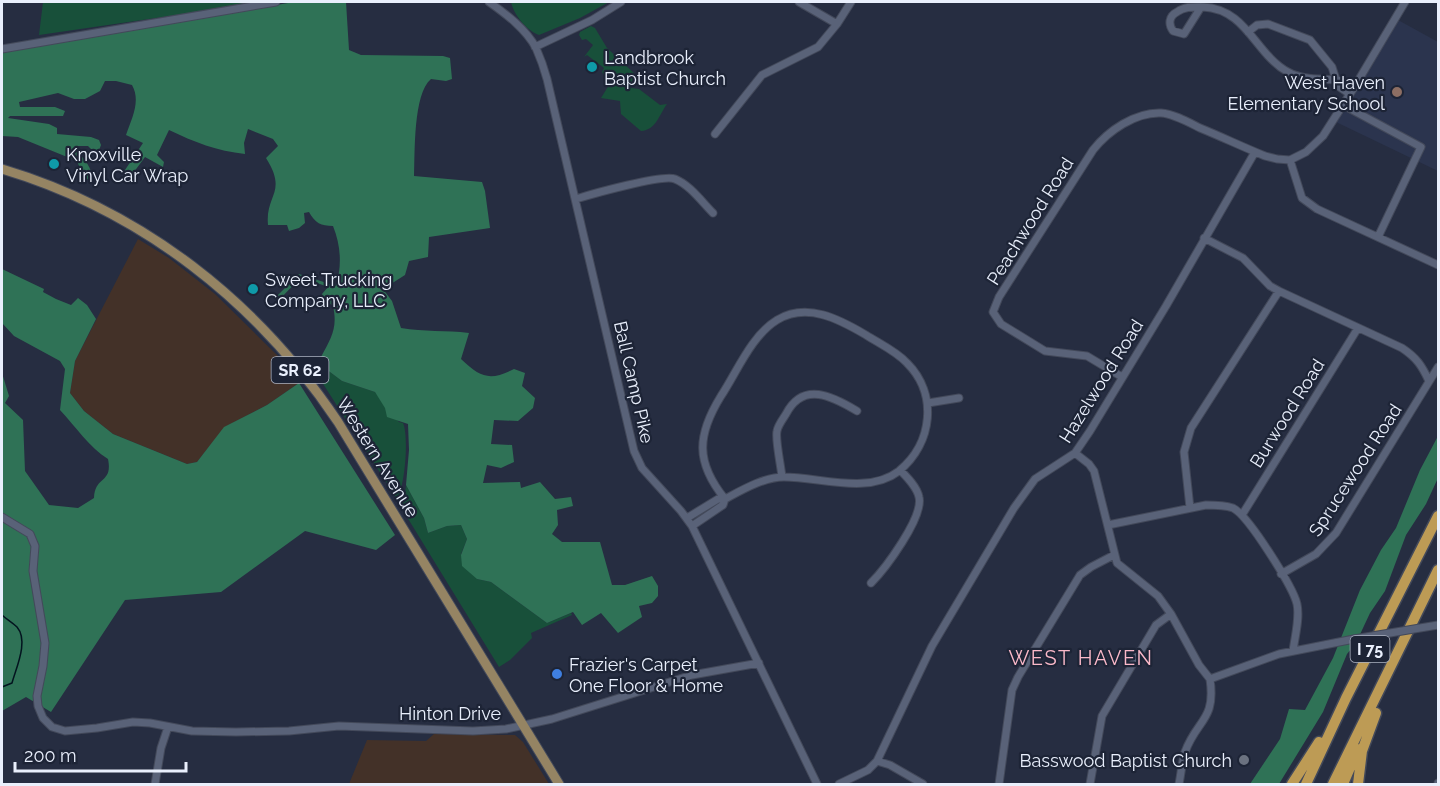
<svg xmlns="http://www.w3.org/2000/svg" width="1440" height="786" font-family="Raleway,sans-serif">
<rect width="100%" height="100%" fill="#262d41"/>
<path fill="#433128" d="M138,239l31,19 46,36 64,63 20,26 -32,22 -42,22 -28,35 -10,2 -74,-30 -29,-23 -14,-18 5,-32z
M434,734l81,1 8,7 26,42h-200l18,-44 59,1z"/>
<path fill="#2b344e" d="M1398,20l40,22v129l-102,-49 15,-22z"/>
<path fill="#18503a" d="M43,2h224l-228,33z
M511,2h98l-29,16 -41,17c-13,-5 -25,-20 -28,-33z
M591,26l4,2 12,20 29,27 -4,5 -1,8 8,1 21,16 7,-1c-8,11 -11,26 -26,27l-20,-17 -1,-13 -19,-3 13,-21 -6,-4 -3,4 -3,-5 2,-4 -17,-13 -3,2 9,-12 -7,-6 -4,1 -3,-5 1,-3z
M326,369l16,12 33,11 24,30 4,1c6,13 2,64 -6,76l-79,-123z
M406,485l18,33 4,15 19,-7 14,-1 6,14 -6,15 16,25 14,3 56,41 24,-10 1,2 -41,18 1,5 -22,22 -11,7 -100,-163 2,-5 3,4z"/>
<path fill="#2f7256" d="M294,2h52l3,48 12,5 82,1 7,2 2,21 -6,2 -15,-2c-18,15 -16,74 -17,97l68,6 3,9 5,37 -61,9 -1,20 -19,4 -4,14 -22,14 9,12 9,27c23,4 45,2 68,5l-8,26c20,19 29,22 53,10l11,4 -3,13 13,12 -2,10 -15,13 -24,-1 -3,24 21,1 2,17 -13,6 -14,-3 -4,18 37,-1 1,6 19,-6 15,17 16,-2 2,9 -16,4 1,15 -6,9 10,8h38l12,43h13l27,-9 6,10v10l-6,7 -13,3 3,11 -24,16 -17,-20 -19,12 -9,-13 -26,11 -56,-41 -14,-3 -15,-13 -1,-11 6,-16 -6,-14 -14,1 -19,7 -4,-15 -18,-33 3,-35 -1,-26 -21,-7 -2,-9 -10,-16 -33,-11 -16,-12 -5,-12c10,-19 17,-29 12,-51l-8,-6 -3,-6 6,-7 -27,-10 -21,22 -3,-3 22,-22 37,12c6,-20 5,-40 -3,-60 -12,0 -18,-3 -24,-14l-5,1 1,10 -6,5 -10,3 -2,-6h-19c-3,-31 20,-32 -2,-67l12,-12 -5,-7 -25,-10 -4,14 1,11c-28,-3 -51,-12 -76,-24l-12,25 7,7 -1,5 -18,-10 -14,19 -6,1v-7l18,-27 -17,-8c6,-17 15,-34 6,-50l-16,-4h-11l-5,10 -15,8h-11l-16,-6 -39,9 1,5h35l10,4 -2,5h-53l-2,2 41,6 8,4v6l34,3 8,3 2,5 -3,8h-3l-7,-7h-9l-2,6c9,8 14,15 16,28l-2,3 -9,-10 -5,-12 -59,-24 -16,-1v-84z
M2,269l42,20 -1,3 13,7 15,6 7,-7 9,7 9,14 -21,42 -5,32 14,18 29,23 74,30 10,-2 27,-35 43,-22 32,-22 96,152 -19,15 -71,-19 -84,61 -96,8 -74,112 -25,-15 -24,14v-338l7,23 -4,7 18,17 2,51 24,34 29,3 16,-10c1,-23 19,-14 14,-39 -19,-12 -32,-32 -48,-49l5,-41 -5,-8 -46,-25 -12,-13z
M1438,436v42l-12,26 -20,31 -21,56 -15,22 -14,30 -9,11 -24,58 -44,72h-29l30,-45 9,-30 16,1 28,-52 27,-68 21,-40 15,-22 24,-58z"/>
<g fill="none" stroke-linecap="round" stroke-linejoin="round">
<path stroke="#03141f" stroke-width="1.5" d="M2,615c4,4 10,7 15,12 12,14 -1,41 -5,56l-10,4"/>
<g stroke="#43495a" stroke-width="9">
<path id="minor" d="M489,2c17,12 37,27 47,46 4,9 8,20 11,31l87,372 8,17 39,43 11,15 125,258
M799,2l38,22
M1201,7l-17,27 -11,-3c-5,-7 -4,-15 4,-19 8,-6 17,-5 26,-5 44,2 52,47 85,65 16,9 37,6 54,9 4,1 9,4 13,5
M1248,32l9,-7 11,-1 42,16 22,27 6,19 12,8
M535,47l57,-27 29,-18
M2,49l274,-47
M1343,105l78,42 -43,90
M715,134l47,-59 56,-28 19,-23 14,-22
M1290,160l12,38 15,11 121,56
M576,199c16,-5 87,-25 99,-20 15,6 27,23 38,34
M1204,238l39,20 27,28 9,5 123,57c15,10 20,18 27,33
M1122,377l-35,-21 -42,-5 -44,-27 -8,-12 6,-15 94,-147c15,-19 42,-38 68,-37 13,1 27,9 39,15 22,9 43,19 65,28l12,3 13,1 16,-8 17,-16 32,-50 50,-84
M928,403l31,-5
M1075,453l14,11 5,7 23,92 41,33 13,18 28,51 11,14
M782,477c-1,-11 -7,-38 -5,-46 1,-6 6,-12 9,-17 17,-33 46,-18 71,-3
M1190,508l-6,-56 7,-24 88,-137
M1242,515l116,-187
M2,517l28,17 5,12 -2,25 12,72 -2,23 -6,30 1,10 5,12 9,9 13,4 32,-3 36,-6 17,1 42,8 44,1 53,-1 50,-5 134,5 33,-2 46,-10 140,-44 67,-12
M687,518l31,-19h7c17,-9 39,-22 59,-22 36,0 84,18 115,-6 34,-28 39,-77 8,-108 -11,-12 -27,-19 -41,-28 -27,-16 -59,-33 -89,-15 -26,16 -40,52 -56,76 -24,39 -26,66 4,103
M1108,525l98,-20c9,0 18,0 27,3 15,7 60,79 64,96 3,14 -2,32 -4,47
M692,526l31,-21 2,-6
M1281,574l35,-20 20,-21 102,-166
M871,583c14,-14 53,-66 48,-86 -2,-10 -12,-20 -19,-27
M1210,679l69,-25 75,-15
M877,761l13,4 33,19
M155,784l6,-36 7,-21
M839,784l29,-14 9,-9 55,-115 82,-138 21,-29 40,-26 15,-22 76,-125 89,-154
M999,784l13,-94 6,-13 62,-102 11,-8 23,-12
M1090,784l12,-68 54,-91 15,-11
M1179,784c2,-10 3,-22 6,-32 12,-33 31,-31 25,-73
M1438,784v-1"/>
</g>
<g stroke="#43495a" stroke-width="11">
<path id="major" d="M2,169c140,42 255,132 336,253l221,362"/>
</g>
<g stroke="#43495a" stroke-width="13">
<path id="highway" d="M1292,784l27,-42
M1306,784l40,-86 92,-182
M1333,784l105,-214
M1343,784l15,-35
M1358,784l4,-33 14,-38"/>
</g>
<use href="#minor" stroke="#596278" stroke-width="7"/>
<use href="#major" stroke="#958463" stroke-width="9"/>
<use href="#highway" stroke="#bd9b55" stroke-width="10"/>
<g stroke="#43495a" stroke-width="9" stroke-linecap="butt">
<path id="minor-bridge" d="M1354,639l84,-14"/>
</g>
<use href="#minor-bridge" stroke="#596278" stroke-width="7"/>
</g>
<g fill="#0f9aa8" stroke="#1d2436" stroke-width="2">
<circle cx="592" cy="67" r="6"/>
<circle cx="54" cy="164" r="6"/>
<circle cx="253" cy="289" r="6"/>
</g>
<circle fill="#8d6e63" stroke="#1d2436" stroke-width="2" cx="1397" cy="92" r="6"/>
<circle fill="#3f7fe0" stroke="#1d2436" stroke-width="2" cx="557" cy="674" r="6"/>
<circle fill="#6b7280" stroke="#1d2436" stroke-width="2" cx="1244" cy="760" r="6"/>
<g text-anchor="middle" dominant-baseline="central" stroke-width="4.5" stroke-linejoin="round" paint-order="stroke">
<g fill="#1d2436" stroke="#acb2c1" stroke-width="1.5">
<rect x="271.5" y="357" width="57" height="26" rx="4.5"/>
<rect x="1350.5" y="636" width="39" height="26" rx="4.5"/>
</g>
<g font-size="16" font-weight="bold" fill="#e9effc">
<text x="300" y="370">SR 62</text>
<text x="1370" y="649">I 75</text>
</g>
<g font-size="18" fill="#e9effc" stroke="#1d2436" text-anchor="start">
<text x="604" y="57">Landbrook<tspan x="604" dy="21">Baptist Church</tspan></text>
<text x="1385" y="82" text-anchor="end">West Haven<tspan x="1385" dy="21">Elementary School</tspan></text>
<text x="66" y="154">Knoxville<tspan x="66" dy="21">Vinyl Car Wrap</tspan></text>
<text x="265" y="279">Sweet Trucking<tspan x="265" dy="21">Company, LLC</tspan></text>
<text x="569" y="664">Frazier's Carpet<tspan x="569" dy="21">One Floor &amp; Home</tspan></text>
<text x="1232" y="760" text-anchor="end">Basswood Baptist Church</text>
</g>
<g font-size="18" fill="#e9effc" stroke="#1d2436">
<text transform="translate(1030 221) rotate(-58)">Peachwood Road</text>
<text transform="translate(1101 381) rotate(-58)">Hazelwood Road</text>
<text transform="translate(634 382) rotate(77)">Ball Camp Pike</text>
<text transform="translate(1287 413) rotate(-58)">Burwood Road</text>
<text transform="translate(378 457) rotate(58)">Western Avenue</text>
<text transform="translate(1355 470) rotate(-57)">Sprucewood Road</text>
<text x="450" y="713">Hinton Drive</text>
</g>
<g font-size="20" letter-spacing="1.5" fill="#fbb9c9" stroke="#1d2436">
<text x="1081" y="658">WEST HAVEN</text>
</g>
</g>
<rect width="1440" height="786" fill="none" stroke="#e9effc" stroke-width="6"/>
<path d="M15 762v9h171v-9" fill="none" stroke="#e9effc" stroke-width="3"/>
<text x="24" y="762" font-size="18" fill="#e9effc" stroke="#1d2436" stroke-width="4.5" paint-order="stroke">200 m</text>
</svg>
